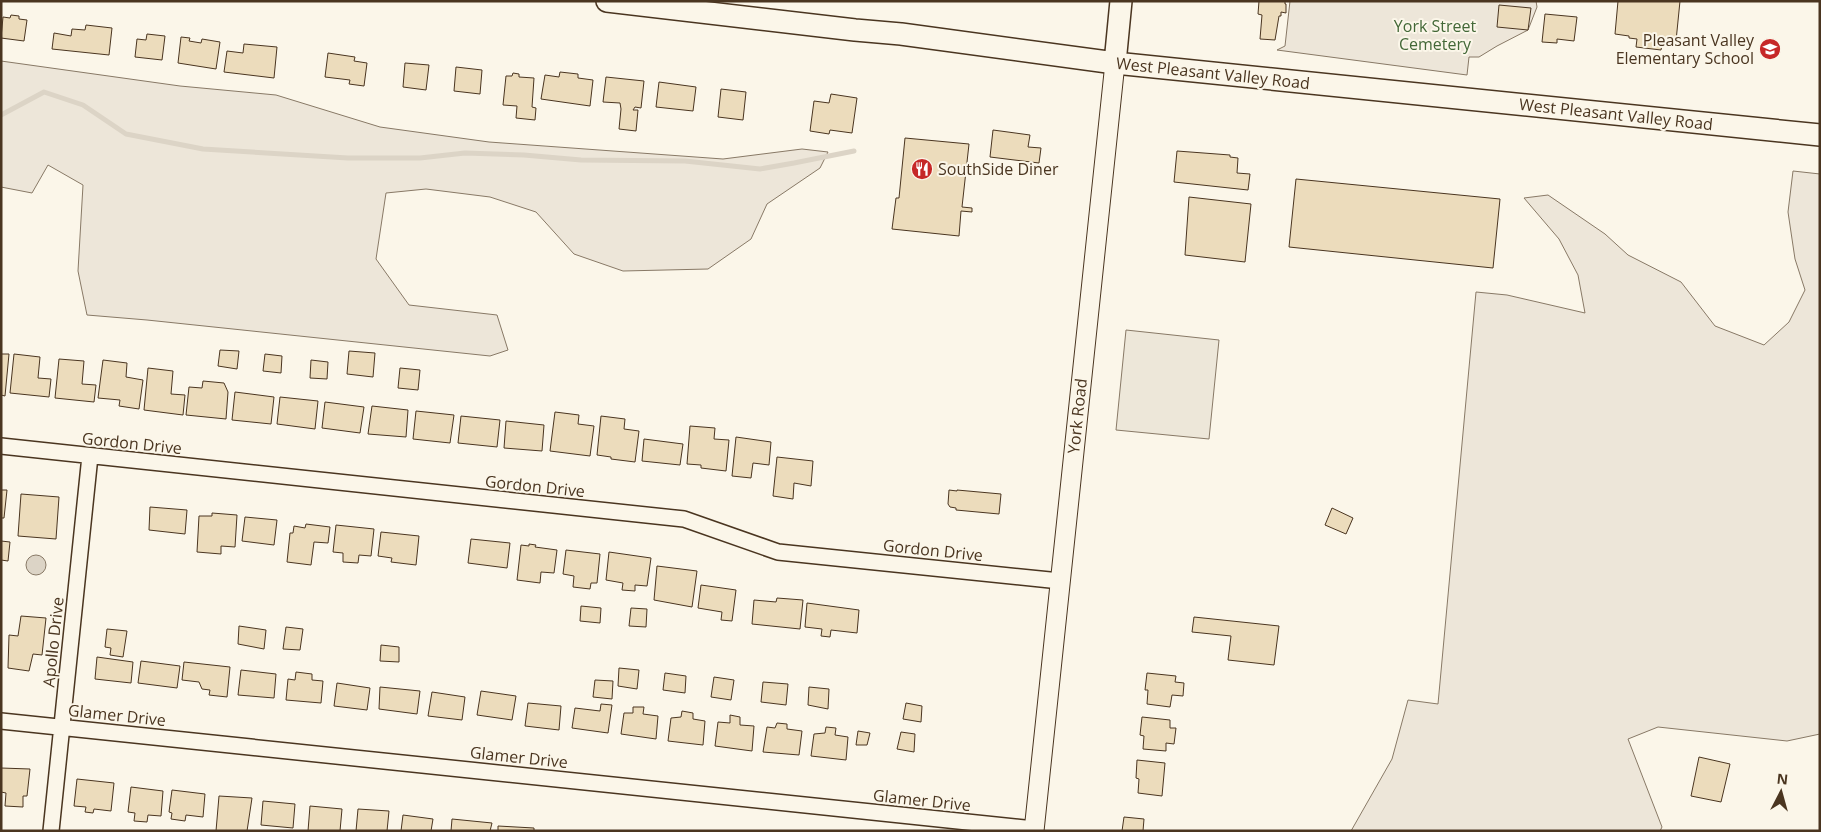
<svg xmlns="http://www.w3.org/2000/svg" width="1821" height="832" font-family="'Open Sans',sans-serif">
<rect width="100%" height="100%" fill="#fbf6e9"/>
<path fill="#ede6d9" stroke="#887966" d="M1290,1h246l1,6 -9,23 -31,16 -18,11h-10l-2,18 -190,-25 8,-4z
M1,61l179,25 96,9 104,32 109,15 234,17 79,-10 26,3 -8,16 -53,36 -16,35 -43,30 -85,2 -49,-17 -38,-42 -46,-15 -64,-8 -40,4 -10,66 33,46 88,10 11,35 -18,6 -343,-36 -60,-5 -9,-44 5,-86 -35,-20 -16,28 -31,-6z
M1793,171l27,3v560l-33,7 -129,-14 -30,12 34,88 -2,4h-309l41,-72 16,-59 30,4 38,-412 31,3 78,18 -7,-38 -19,-36 -35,-41 24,-3 57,39 23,21 53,27 34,44 49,19 25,-23 16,-32 -10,-31 -7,-47z"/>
<path fill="#ede7d9" stroke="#887966" d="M1126,330l93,10 -10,99 -93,-9z"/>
<path fill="#dcd4c6" stroke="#887966" d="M26 565a10 10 0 1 1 20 0a10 10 0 1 1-20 0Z"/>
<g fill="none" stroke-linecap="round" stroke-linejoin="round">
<path stroke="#dcd4c6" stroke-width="5" d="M1,115l43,-23 39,13 43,29 77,15 145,9h72l45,-5 59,2 57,5 104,1 75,8 34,-6 60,-12"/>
</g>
<path fill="#ecdcbc" stroke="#4a3520" d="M1259,1h26v3h1v9l-5,-1v4h-2l-4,24 -15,-1 2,-24 -4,-1z
M1618,1h62l-4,40 -13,-1 -2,10 -25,-3 1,-8 -8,-1v-2l-14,-2z
M1499,5l32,3 -3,22 -31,-3z
M1545,14l32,3 -3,24 -17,-2v4l-15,-1z
M11,15l8,1v3l8,1 -3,21 -23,-3 2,-21 7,1z
M86,25l26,3 -3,27 -57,-6 2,-16 17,3 1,-7 13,1z
M147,34l18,2 -3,24 -27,-3 2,-18 9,1z
M181,37l9,1 -1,3 12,2 1,-4 18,3 -4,27 -38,-6z
M244,44l33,3 -3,31 -50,-6 3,-21 16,2z
M328,53l27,4 -1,4 13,2 -3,23 -15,-2 1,-4 -25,-3z
M405,63l24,2 -3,25 -23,-3z
M456,67l26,3 -2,24 -26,-3z
M560,72l18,2v4l15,2 -3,26 -49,-7 4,-24 14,2z
M513,73l6,1v3l15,1 -2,29 4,1 -1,12 -19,-2 1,-12 -14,-1 3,-29h6z
M606,77l38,4 -3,27 -6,-1 -2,3h5l-2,21 -17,-2 2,-20 -1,-6 -17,-1z
M659,82l37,5 -3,24 -37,-4z
M721,89l25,3 -3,28 -25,-3z
M831,94l26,4 -5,35 -22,-3 -1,4 -19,-3 4,-30 15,2z
M993,130l37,5 -2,12 13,1 -2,15 -49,-6z
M905,138l64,6 -7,63 10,1v4l-11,-1 -2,25 -67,-7 4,-31h3z
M1177,151l53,4v2l8,1 -1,15 13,1 -2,16 -74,-8z
M1296,179l204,20 -7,69 -204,-21z
M1189,197l62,7 -6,58 -60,-7z
M220,350l19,1 -2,18 -19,-3z
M349,351l26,2 -2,24 -26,-3z
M1,354h8l-4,42 -4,-1z
M14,354l26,3 -2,21 13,1 -2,18 -39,-4z
M265,354l17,2 -1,17 -18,-2z
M59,359l25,2 -2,23 14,1 -2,17 -39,-4z
M103,360l24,3 -1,14 17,3 -4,29 -20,-3 1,-6 -22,-2z
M311,360l17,2 -1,17 -17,-1z
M148,368l25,3 -2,23 14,1 -2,20 -39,-5z
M400,368l20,2 -2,20 -20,-2z
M203,381l21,2 4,9 -2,27 -40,-4 3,-28 13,1z
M235,392l39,5 -3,27 -39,-4z
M280,397l38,4 -3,28 -38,-5z
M325,402l39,5 -4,26 -38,-5z
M372,406l36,4 -2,27 -38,-3z
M416,411l38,4 -4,28 -37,-4z
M555,412l24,3 -1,9 16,2 -4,30 -40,-5z
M461,416l39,4 -3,27 -39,-4z
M601,416l24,3 -1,10 15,2 -4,31 -24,-3v-2l-14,-2z
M506,421l38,4 -2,26 -38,-3z
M690,426l25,2 -1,11 15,1 -3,31 -25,-3v-3l-14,-1z
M736,437l35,5 -2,23 -16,-2 -2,15 -19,-2z
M644,439l39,5 -3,21 -38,-4z
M777,457l36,4 -2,25 -17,-3 -1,16 -20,-3z
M1,490h6l-3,28h-3z
M949,490l8,1v-1l44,4 -2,20 -43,-4v-2l-6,-1 -2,-3z
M21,494l38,3 -3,42 -38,-3z
M150,507l37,3 -2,24 -36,-4z
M1332,508l21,10 -7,16 -21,-9z
M212,513l25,2 -2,32 -14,-1v8l-24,-2 2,-36h13z
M245,517l32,3 -3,25 -32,-4z
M306,524l24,3 -2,16 -14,-1 -3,23 -24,-3 3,-29h3l1,-7 11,2z
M336,525l38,4 -3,27 -12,-1 -1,8 -15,-1v-9l-10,-1z
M381,532l38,4 -3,29 -25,-3 1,-4 -14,-2z
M471,539l39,4 -3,25 -39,-5z
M1,541l9,1 -2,19 -7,-1z
M529,544l7,1 -1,2 22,3 -3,23 -13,-1 -1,11 -23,-3 4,-35 8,1z
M566,550l34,4 -3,29h-6l-1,6 -17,-2 1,-11 -11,-2z
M609,552l42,6 -4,28 -12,-1v6l-13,-1 1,-7 -17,-3z
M657,566l40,5 -5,36 -38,-7z
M701,585l35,5 -4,31 -11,-1 1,-8 -24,-4z
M777,598l26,2 -3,29 -48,-5 2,-24 22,2z
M807,603l52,7 -2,23 -26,-3 -1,7 -9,-1 1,-7 -17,-2z
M581,606l20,2 -1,15 -20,-2z
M631,608l16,1 -1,18 -17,-1z
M21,616l25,2 -4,37 -9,-1 -4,17 -21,-3 1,-33 9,1z
M1194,617l85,9 -5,39 -46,-5 3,-24 -39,-4z
M239,626l27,4 -2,19 -26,-5z
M286,627l17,2 -3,21 -17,-1z
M107,629l20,2 -4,26 -13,-2 1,-7 -6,-1z
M381,645l18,2v15l-19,-1z
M97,657l36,5 -2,21 -36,-4z
M141,661l39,5 -3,22 -39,-5z
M184,662l46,5 -3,30 -18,-2 1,-5 -8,-1 -3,-7 -17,-2z
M619,668l20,2 -2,19 -19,-3z
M241,670l35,4 -2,24 -36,-3z
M296,672l16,2v6l11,1 -2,22 -35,-3 2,-21 7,1z
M665,673l21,3 -1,17 -22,-3z
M1147,673l29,3 -1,6 9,1 -1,13 -11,-1 -2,12 -23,-3 1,-14h-3z
M714,677l20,3 -3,20 -20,-3z
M595,680l18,1 -1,18 -19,-2z
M763,682l25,2 -2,21 -25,-3z
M337,683l33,5 -3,22 -33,-4z
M380,687l40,4 -3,23 -38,-5z
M809,687l20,2 -1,20 -20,-4z
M481,691l35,5 -4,24 -35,-5z
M432,692l33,5 -3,23 -34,-4z
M528,703l33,3 -2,24 -34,-4z
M906,703l16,3 -1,16 -18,-3z
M601,704l11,1 -4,28 -36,-5 3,-20 25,3z
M633,707h11l-1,7 15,2 -2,23 -35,-5 3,-21h9z
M682,711l11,2v6l12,2 -2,24 -35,-4 3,-23 10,-1z
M730,715l10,2v8l14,1 -2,25 -37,-5 3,-24 12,1z
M1142,717l28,3v8h6l-2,16 -8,-1v8l-23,-2 1,-13 -4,-1z
M777,723l10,1v5l15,2 -3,24 -36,-3 4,-25 8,1z
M826,727l10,1 -1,7 13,2 -2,23 -35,-4 3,-22 11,-1z
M858,731l12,2 -3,12h-11z
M901,732l14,2 -1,18 -17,-3z
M1699,757l31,7 -9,38 -30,-6z
M1137,760l28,3 -3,33 -24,-3 1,-14 -3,-1z
M1,768l29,1 -3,27h-4v11l-18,-1 1,-13 -5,-1z
M77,779l37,4 -3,28 -17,-2 -1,4 -8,-1 1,-5 -12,-1z
M131,787l32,4 -2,25 -13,-1 -1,7 -13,-1 1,-8 -7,-1z
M172,790l33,4 -2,23 -17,-2 -1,6 -14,-2 1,-6 -3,-1z
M219,796l33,2 -5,33h-31z
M263,801l32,3 -2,24 -32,-3z
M310,806l32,3 -2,22h-32z
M358,809l31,2 -2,20h-31z
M403,815l30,4 -2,12h-30z
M1124,817l20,2 -1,12h-21z
M452,819l40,4 -2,8h-39z
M498,826l36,2v3h-36z"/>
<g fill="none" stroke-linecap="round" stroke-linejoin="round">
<g stroke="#4a3520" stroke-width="18">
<path id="minor" d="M1,446l683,73 94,33 282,29
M1,721l1033,108
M51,831l39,-375"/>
</g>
<g stroke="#4a3520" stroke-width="21">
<path id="tertiary" d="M1034,831l81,-768"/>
</g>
<g stroke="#4a3520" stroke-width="24">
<path id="secondary" d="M607,1l248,29 46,4 214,29 705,72
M1115,63l6,-62"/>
</g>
<use href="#minor" stroke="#fbf6e9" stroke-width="15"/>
<use href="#tertiary" stroke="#fbf6e9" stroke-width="19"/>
<use href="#secondary" stroke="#fbf6e9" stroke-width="21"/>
</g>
<defs>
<g id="school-disc" transform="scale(1.125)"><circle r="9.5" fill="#c62828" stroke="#fbf6e9"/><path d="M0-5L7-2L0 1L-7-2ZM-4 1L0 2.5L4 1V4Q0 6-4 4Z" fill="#fff"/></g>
<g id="restaurant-disc" transform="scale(1.125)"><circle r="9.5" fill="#c62828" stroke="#fbf6e9"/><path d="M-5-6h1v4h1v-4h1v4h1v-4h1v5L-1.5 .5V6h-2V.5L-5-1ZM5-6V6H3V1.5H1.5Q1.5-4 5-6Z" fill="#fff"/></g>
</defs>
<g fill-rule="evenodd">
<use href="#school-disc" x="1770" y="49"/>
<use href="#restaurant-disc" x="922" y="169"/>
</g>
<g text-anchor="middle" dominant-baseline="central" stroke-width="4" stroke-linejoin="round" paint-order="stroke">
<g font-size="16" fill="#436837" stroke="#fbf6e9">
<text x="1435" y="26">York Street<tspan x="1435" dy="18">Cemetery</tspan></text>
</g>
<g font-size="16" fill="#4a3520" stroke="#fbf6e9" text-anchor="end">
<text x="1754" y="40">Pleasant Valley<tspan x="1754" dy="18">Elementary School</tspan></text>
<text x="938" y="169" text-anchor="start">SouthSide Diner</text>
</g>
<g font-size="16" fill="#4a3520" stroke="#fbf6e9">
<text transform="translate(1213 73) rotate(6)">West Pleasant Valley Road</text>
<text transform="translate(1616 114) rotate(6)">West Pleasant Valley Road</text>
<text transform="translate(1077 416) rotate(-84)">York Road</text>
<text transform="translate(132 443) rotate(6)">Gordon Drive</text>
<text transform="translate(535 486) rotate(6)">Gordon Drive</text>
<text transform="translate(933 550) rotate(6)">Gordon Drive</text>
<text transform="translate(53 642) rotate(-84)">Apollo Drive</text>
<text transform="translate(117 715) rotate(6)">Glamer Drive</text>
<text transform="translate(519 757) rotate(6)">Glamer Drive</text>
<text transform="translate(922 800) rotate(6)">Glamer Drive</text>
</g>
</g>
<rect width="1821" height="832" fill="none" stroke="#4a3520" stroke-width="5"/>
<g transform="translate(1781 792) rotate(6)" stroke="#fbf6e9" stroke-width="4" paint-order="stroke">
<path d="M0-4L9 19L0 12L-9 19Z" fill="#4a3520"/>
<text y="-8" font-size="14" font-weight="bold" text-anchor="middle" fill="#4a3520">N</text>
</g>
</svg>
